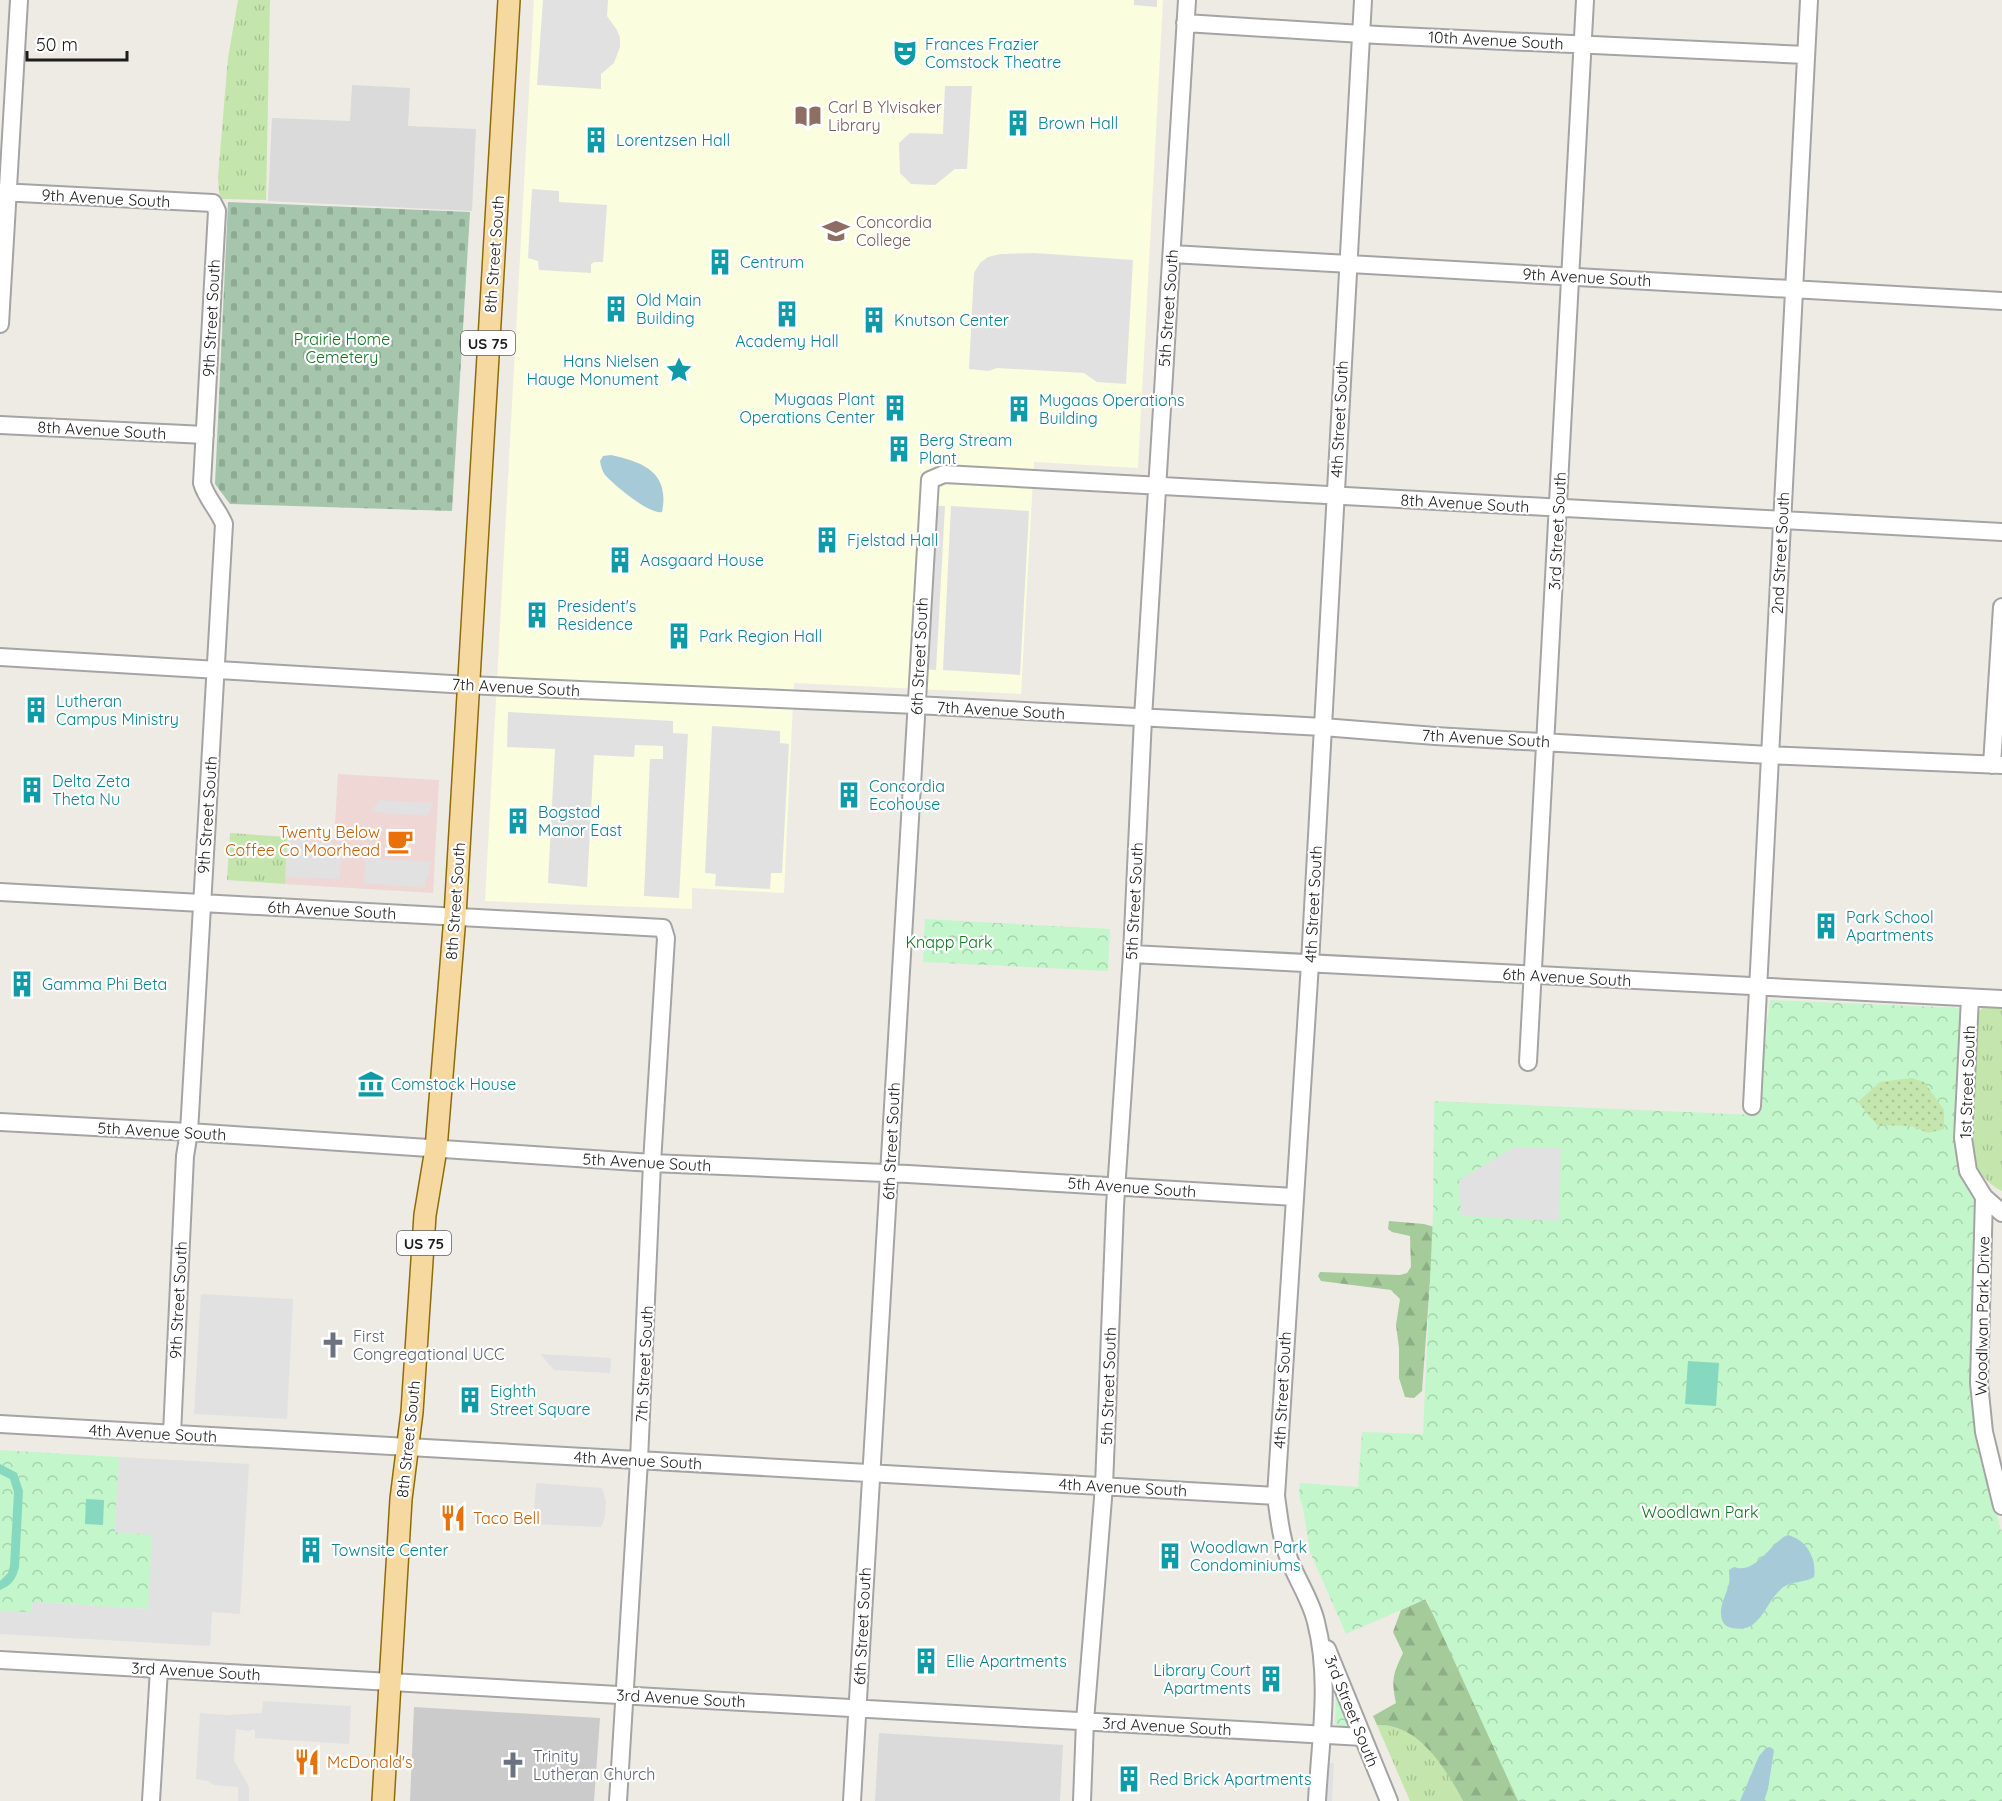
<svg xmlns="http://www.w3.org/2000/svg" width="2002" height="1801" font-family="Quicksand,sans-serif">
<defs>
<pattern id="grass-tufts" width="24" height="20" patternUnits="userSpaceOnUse" patternTransform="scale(1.5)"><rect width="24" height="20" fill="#c4e5ac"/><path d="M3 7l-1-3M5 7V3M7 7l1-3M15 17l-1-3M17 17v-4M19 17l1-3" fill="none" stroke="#a8c494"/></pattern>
<pattern id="forest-firs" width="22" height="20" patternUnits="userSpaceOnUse" patternTransform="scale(1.5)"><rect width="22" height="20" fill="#a5cb9b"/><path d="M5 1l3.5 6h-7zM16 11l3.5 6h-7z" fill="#8eae85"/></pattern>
<pattern id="cemetery-stones" width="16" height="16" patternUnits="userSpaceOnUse" patternTransform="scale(1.5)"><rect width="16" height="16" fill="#a6c5ad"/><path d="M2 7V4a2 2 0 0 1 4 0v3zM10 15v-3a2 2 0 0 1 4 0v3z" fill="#8ea994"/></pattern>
<pattern id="park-crowns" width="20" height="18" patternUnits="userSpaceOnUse" patternTransform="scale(1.5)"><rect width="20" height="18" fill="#c3f6cb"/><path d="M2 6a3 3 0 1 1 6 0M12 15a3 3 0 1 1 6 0" fill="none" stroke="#a7d2ae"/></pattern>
<pattern id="garden-dots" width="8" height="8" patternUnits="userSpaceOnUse" patternTransform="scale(1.5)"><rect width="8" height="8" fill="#c4e5ac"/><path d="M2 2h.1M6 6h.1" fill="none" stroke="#a8c494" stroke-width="1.8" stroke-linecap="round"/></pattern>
</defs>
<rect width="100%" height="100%" fill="#eeebe4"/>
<path fill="#dbdada" d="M352,85l58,3 -2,38 68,3 -4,82 -204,-10 4,-83 78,3z
M879,1733l184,12 -3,56h-185z"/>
<path fill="#eed7d4" d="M338,774l101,6 -6,113 -148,-9 2,-47 47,3z"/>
<path fill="#fafdde" d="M534,0h629l-25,468 -104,-6 -13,232 -227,-11 -10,210 -92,-5v21l-207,-8z"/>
<path fill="#cbcbcb" d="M414,1707l186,11 -6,83h-184z"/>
<path fill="url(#grass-tufts)" d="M238,0h32l-4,200 -44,-1 -3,-6 -1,-16 10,-119z
M230,833l57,4 -2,47 -58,-4z
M1983,1007l19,1v183c-20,-10 -28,-26 -32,-47l8,-131z
M1381,1724c6,2 13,2 18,4 29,10 51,48 64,73h-53l-33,-76z"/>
<path fill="url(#forest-firs)" d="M1389,1221l35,3 10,3 -12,164 -8,7 -9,-1 -6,-19v-30l-3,-23 4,-26 -9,-9 -70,-9 -3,-5 2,-4 80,3 7,-2 4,-6 -1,-31 -18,-4 -4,-3z
M1425,1599l106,202h-68c-17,-32 -44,-78 -86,-76l-4,-9 23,-13c-5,-23 -3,-29 7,-50l-10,-21 8,-22z"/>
<path fill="url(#cemetery-stones)" d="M228,202l242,10 -18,299 -222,-7 -15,-20z"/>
<path fill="url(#park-crowns)" d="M925,919l185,10 -2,42 -185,-9z
M1770,1000l190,8 -5,138 5,26 16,24 2,37 -8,161 8,55 24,84v268h-484l-92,-202 -80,35 -36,-82 -7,-44 -4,-13 1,-12 58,4 4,-55 61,2 10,-219 1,-114 322,14z
M0,1450l119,7 -4,75 38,2 -5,75 -115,-7 -1,11 -32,-2z
M1336,1696h3l11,27 -3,3 -10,-1 -2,-2z"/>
<path fill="url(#garden-dots)" d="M1912,1078l12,4 20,28v19l-16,4 -16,-7 -35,-1 -19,-23 22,-20z"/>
<path fill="#86d8bf" d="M1688,1361l31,2 -3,43 -31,-2z
M0,1464l17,9 6,18 -4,76c-3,12 -7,18 -19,23v-9l8,-8 2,-7 4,-74 -4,-13 -10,-5z
M86,1499l18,1 -1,25 -18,-1z"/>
<path fill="#e1e1e1" d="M543,0h65l-1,16 10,14 3,8v9l-6,16 -13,11v15l-64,-4z
M1134,0h23v7l-23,-2z
M945,86h27l-5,83h-12l-20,16 -24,-1 -11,-11 -1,-30 11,-10 33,1z
M532,189l27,2v11l48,3 -4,57h-9l-3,2v9l-52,-3 -1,-9 -10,-3z
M1034,253l99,7 -7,124 -29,-2 -13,-9 -87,-5 -8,3 -20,-2 5,-96 6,-10 8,-6 12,-3z
M932,506h13l-9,164 -13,-1z
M951,506l78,5 -9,164 -77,-5z
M508,712l165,9v12l15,1 -9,164 -35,-2 6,-137h13v-13l-28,-1 -1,12 -40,-2 -7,132 -39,-4 7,-134 -48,-2z
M712,726l68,5v12l9,1 -7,129h-11l-1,16 -55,-3 1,-12 -11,-1z
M379,800l17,1 38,2 -7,13 -56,-4z
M287,839l45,4v10l9,1 -1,25 -54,-2z
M365,858l66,4 -2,15h-3l-1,11 -61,-5z
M1515,1147l46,1 -2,73 -98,-5 -2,-36z
M201,1294l92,5 -6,120 -93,-5z
M540,1354l71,4 -1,15 -56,-3z
M119,1457l130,7 -9,150 -28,-2 -2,34 -210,-12v-23l32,1 1,-10 115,7 4,-74 -37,-3z
M536,1483l66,5 4,13 -1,15 -4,11 -68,-3z
M263,1701l88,5 -2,38 -94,-6v-7l-2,-2 -4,2 -13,-2 -2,31 15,27v14h-11v-14l-24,-2 -6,-4 -12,-2 4,-66 27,2 35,-2z
M1327,1763h7l-2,38h-7z"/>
<path fill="#a7cad9" d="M611,455c33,7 59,18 51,57 -12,3 -48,-27 -57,-37 -3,-4 -4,-9 -5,-14l3,-5z
M1788,1535c19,5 29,24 26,42 -12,7 -24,3 -34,13 -16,15 -20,44 -48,38 -5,-1 -8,-3 -10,-8 -4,-13 4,-24 7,-36 1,-5 0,-9 0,-14l5,-3c23,8 37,-26 54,-32z
M1770,1747l4,3 -6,39 -4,12h-24l19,-45 7,-8z"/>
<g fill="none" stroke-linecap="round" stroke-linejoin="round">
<g stroke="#a4a4a4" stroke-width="20">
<path id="minor" d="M1185,23l193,12 428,20
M0,192l213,11 4,8 -15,272c4,15 16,26 22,41 -10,203 -25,405 -35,608l-4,24 -13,278
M1172,254l830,47
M0,324l19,-324
M0,425l205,10
M0,657l468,28 448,20 407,22 112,9 334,19 233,10
M1992,765l10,-158
M0,892l663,36 3,10 -14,225 -13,297 -21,341
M1132,954l870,45
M1970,998l-7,140 5,33 16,26 18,16
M1528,1062l57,-1062
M1752,1106l57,-1106
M0,1122l189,10 463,31 256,11 386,23
M1984,1197l-5,186 5,49 18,74
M0,1424l1276,72
M1327,1649l62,152
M0,1660l1363,77
M151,1801l8,-132
M852,1801l78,-1321 14,-6 1058,58
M1082,1801l3,-80 19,-235 11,-280 17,-252 11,-236 44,-718
M1317,1801c3,-59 14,-121 -1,-179 -5,-22 -19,-42 -27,-63 -8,-20 -10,-42 -13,-63l34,-533 53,-963"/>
</g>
<g stroke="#8e6c09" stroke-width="24">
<path id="major" d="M383,1801l18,-302 11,-87 13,-197 11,-66 19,-233 54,-916"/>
</g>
<use href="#minor" stroke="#fff" stroke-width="16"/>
<use href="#major" stroke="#f6d8a1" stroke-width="21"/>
</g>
<defs>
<g id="theatre-bare" transform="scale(2.07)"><path d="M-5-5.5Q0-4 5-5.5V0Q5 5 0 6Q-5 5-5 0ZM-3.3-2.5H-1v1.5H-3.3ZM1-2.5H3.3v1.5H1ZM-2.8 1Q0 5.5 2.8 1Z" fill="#0f9aa8" stroke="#fff" stroke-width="2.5" paint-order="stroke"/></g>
<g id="library-bare" transform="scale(2.07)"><path d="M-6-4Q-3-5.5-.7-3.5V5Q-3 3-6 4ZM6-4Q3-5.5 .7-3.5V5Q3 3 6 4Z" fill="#8d6e63" stroke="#fff" stroke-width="2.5" paint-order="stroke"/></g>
<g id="building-bare" transform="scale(2.07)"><path d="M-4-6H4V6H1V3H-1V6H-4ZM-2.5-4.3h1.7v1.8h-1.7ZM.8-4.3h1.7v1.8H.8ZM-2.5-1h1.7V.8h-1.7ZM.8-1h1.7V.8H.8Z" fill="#0f9aa8" stroke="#fff" stroke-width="2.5" paint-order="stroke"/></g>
<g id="university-bare" transform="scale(2.07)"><path d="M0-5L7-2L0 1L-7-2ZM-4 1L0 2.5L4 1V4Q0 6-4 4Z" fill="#8d6e63" stroke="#fff" stroke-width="2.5" paint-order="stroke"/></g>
<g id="sight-bare" transform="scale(2.07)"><path d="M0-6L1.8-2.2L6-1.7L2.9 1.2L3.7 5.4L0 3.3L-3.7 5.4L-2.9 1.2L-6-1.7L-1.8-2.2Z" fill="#0f9aa8" stroke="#fff" stroke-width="2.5" paint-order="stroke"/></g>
<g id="cafe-bare" transform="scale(2.07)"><path d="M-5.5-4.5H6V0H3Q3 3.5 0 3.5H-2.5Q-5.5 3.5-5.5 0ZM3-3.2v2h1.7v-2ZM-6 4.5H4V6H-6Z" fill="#e8710a" stroke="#fff" stroke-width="2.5" paint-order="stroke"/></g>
<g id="museum-bare" transform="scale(2.07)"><path d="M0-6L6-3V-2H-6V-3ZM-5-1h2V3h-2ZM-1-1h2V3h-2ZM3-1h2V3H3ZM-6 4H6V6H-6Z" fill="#0f9aa8" stroke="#fff" stroke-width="2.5" paint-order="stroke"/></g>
<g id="church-bare" transform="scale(2.07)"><path d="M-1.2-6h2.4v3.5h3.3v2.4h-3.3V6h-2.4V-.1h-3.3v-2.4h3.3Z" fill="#6b7280" stroke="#fff" stroke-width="2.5" paint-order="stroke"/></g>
<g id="restaurant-bare" transform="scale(2.07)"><path d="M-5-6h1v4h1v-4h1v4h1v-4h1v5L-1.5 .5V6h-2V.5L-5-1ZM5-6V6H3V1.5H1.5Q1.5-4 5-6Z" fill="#e8710a" stroke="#fff" stroke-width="2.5" paint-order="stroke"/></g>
</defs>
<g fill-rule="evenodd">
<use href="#theatre-bare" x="905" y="53"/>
<use href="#library-bare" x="808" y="116"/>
<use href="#building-bare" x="1018" y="123"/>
<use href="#building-bare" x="596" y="140"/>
<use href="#university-bare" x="836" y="231"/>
<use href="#building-bare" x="720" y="262"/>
<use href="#building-bare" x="616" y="309"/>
<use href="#building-bare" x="787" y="314"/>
<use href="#building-bare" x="874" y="320"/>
<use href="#sight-bare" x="679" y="370"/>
<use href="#building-bare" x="895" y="408"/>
<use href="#building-bare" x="1019" y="409"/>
<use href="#building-bare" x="899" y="449"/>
<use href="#building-bare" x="827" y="540"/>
<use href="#building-bare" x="620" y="560"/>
<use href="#building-bare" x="537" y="615"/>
<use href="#building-bare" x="679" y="636"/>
<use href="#building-bare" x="36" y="710"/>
<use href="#building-bare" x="32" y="790"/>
<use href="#building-bare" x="849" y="795"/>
<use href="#building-bare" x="518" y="821"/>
<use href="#cafe-bare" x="400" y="841"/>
<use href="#building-bare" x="1826" y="926"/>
<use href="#building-bare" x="22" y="984"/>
<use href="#museum-bare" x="371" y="1084"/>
<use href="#church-bare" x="333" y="1345"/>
<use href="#building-bare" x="470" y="1400"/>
<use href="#restaurant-bare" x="453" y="1518"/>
<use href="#building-bare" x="311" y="1550"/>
<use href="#building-bare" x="1170" y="1556"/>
<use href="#building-bare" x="926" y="1661"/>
<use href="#building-bare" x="1271" y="1679"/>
<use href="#restaurant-bare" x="307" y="1762"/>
<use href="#church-bare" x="513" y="1765"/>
<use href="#building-bare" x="1129" y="1779"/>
</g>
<g text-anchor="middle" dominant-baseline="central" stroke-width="4.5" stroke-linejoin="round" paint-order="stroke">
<g fill="#fff" stroke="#616161" stroke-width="1.5">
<rect x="461" y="331" width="54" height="24" rx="4.5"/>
<rect x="397" y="1231" width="54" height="24" rx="4.5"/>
</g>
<g font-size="15" font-weight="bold" fill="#1d1d1d">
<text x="488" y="343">US 75</text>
<text x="424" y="1243">US 75</text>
</g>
<g font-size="16" fill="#1d1d1d" stroke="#fff">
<text transform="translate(1496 40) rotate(3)">10th Avenue South</text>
<text transform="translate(106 198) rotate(3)">9th Avenue South</text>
<text transform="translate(494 254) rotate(-86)">8th Street South</text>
<text transform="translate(1587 277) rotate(3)">9th Avenue South</text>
<text transform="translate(1168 308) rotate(-86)">5th Street South</text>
<text transform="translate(211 318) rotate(-87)">9th Street South</text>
<text transform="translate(1339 419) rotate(-87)">4th Street South</text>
<text transform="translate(102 430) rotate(3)">8th Avenue South</text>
<text transform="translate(1465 503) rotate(3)">8th Avenue South</text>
<text transform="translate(1557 531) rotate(-87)">3rd Street South</text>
<text transform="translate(1780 553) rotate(-87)">2nd Street South</text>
<text transform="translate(919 656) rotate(-87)">6th Street South</text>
<text transform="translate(516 687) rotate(3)">7th Avenue South</text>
<text transform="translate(1001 710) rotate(3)">7th Avenue South</text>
<text transform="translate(1486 738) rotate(3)">7th Avenue South</text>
<text transform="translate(207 815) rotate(-86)">9th Street South</text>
<text transform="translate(455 901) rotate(-86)">8th Street South</text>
<text transform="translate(1134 901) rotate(-87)">5th Street South</text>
<text transform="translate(1313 904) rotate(-87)">4th Street South</text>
<text transform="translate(332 910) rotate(3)">6th Avenue South</text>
<text transform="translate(1567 977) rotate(3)">6th Avenue South</text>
<text transform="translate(1967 1082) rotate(-88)">1st Street South</text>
<text transform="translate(162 1131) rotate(3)">5th Avenue South</text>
<text transform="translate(891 1141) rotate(-87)">6th Street South</text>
<text transform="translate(647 1162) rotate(3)">5th Avenue South</text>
<text transform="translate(1132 1187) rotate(4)">5th Avenue South</text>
<text transform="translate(178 1300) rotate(-87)">9th Street South</text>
<text transform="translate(1982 1316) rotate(-89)">Woodlwan Park Drive</text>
<text transform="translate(644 1364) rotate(-87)">7th Street South</text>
<text transform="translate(1108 1386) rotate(-88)">5th Street South</text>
<text transform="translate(1282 1390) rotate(-87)">4th Street South</text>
<text transform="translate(153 1433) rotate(3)">4th Avenue South</text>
<text transform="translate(408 1439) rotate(-84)">8th Street South</text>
<text transform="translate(638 1460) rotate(3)">4th Avenue South</text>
<text transform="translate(1123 1487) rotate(3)">4th Avenue South</text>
<text transform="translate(862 1626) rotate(-87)">6th Street South</text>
<text transform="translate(196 1671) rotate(3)">3rd Avenue South</text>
<text transform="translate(681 1698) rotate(3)">3rd Avenue South</text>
<text transform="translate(1352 1711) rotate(68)">3rd Street South</text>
<text transform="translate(1167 1726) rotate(3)">3rd Avenue South</text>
</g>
<g font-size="16" fill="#0d838f" stroke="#fff" text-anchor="start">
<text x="925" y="44">Frances Frazier<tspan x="925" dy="18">Comstock Theatre</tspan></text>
<text x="1038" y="123">Brown Hall</text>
<text x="616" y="140">Lorentzsen Hall</text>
<text x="740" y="262">Centrum</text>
<text x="636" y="300">Old Main<tspan x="636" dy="18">Building</tspan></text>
<text x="894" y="320">Knutson Center</text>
<text x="787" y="341" text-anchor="middle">Academy Hall</text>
<text x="659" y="361" text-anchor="end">Hans Nielsen<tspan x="659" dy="18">Hauge Monument</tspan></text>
<text x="875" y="399" text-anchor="end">Mugaas Plant<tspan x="875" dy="18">Operations Center</tspan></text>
<text x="1039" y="400">Mugaas Operations<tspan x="1039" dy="18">Building</tspan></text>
<text x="919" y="440">Berg Stream<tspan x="919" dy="18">Plant</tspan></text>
<text x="847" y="540">Fjelstad Hall</text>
<text x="640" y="560">Aasgaard House</text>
<text x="557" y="606">President's<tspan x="557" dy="18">Residence</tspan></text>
<text x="699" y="636">Park Region Hall</text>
<text x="56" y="701">Lutheran<tspan x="56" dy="18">Campus Ministry</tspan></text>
<text x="52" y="781">Delta Zeta<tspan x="52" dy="18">Theta Nu</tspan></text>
<text x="869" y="786">Concordia<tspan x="869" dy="18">Ecohouse</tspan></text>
<text x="538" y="812">Bogstad<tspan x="538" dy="18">Manor East</tspan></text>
<text x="1846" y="917">Park School<tspan x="1846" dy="18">Apartments</tspan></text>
<text x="42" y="984">Gamma Phi Beta</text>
<text x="391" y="1084">Comstock House</text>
<text x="490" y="1391">Eighth<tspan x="490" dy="18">Street Square</tspan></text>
<text x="1190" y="1547">Woodlawn Park<tspan x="1190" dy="18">Condominiums</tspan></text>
<text x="331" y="1550">Townsite Center</text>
<text x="946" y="1661">Ellie Apartments</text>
<text x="1251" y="1670" text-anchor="end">Library Court<tspan x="1251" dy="18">Apartments</tspan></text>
<text x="1149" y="1779">Red Brick Apartments</text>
</g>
<g font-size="16" fill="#785e54" stroke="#fff" text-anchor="start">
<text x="828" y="107">Carl B Ylvisaker<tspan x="828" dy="18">Library</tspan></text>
<text x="856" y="222">Concordia<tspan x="856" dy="18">College</tspan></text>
</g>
<g font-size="16" fill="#127522" stroke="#fff">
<text x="342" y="339">Prairie Home<tspan x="342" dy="18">Cemetery</tspan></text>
<text x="949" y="942">Knapp Park</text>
<text x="1700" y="1512">Woodlawn Park</text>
</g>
<g font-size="16" fill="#c56008" stroke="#fff" text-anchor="start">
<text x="380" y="832" text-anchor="end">Twenty Below<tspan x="380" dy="18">Coffee Co Moorhead</tspan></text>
<text x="473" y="1518">Taco Bell</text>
<text x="327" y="1762">McDonald's</text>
</g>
<g font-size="16" fill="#5b616d" stroke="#fff" text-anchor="start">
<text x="353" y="1336">First<tspan x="353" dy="18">Congregational UCC</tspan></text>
<text x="533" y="1756">Trinity<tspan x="533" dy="18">Lutheran Church</tspan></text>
</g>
</g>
<path d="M27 51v9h100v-9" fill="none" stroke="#1d1d1d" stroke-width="3"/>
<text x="36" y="51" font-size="18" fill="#1d1d1d" stroke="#ffffff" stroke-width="4.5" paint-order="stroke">50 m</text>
</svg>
